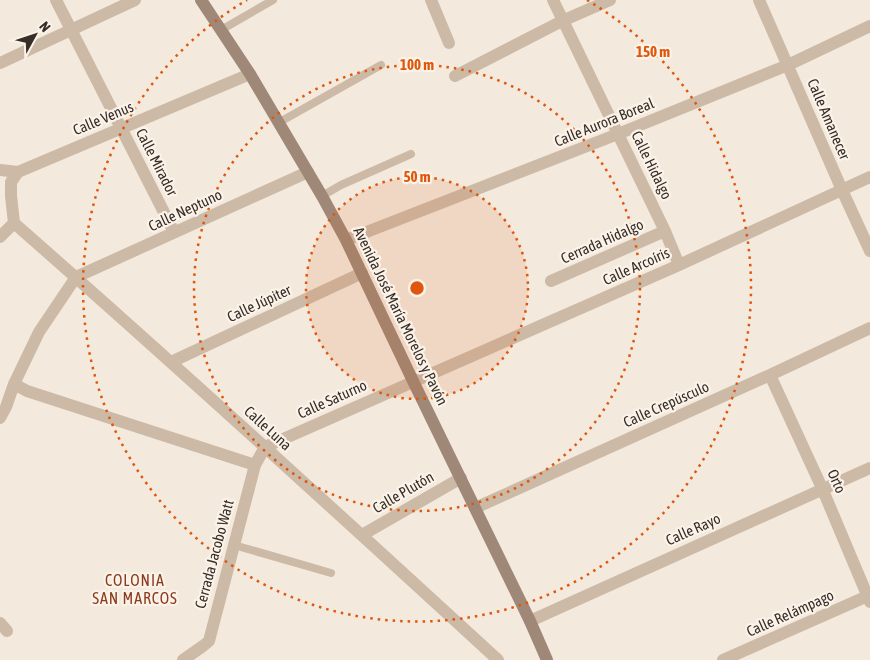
<svg xmlns="http://www.w3.org/2000/svg" width="870" height="660" font-family="'Asap Condensed',sans-serif">
<rect width="100%" height="100%" fill="#f3e9dc"/>
<g fill="none" stroke-linecap="round" stroke-linejoin="round">
<path stroke="#ccbaa7" stroke-width="8" d="M221,30l52,-30
M278,123l103,-58
M322,196l19,-11 70,-31
M234,545l97,28"/>
<path stroke="#ccbaa7" stroke-width="12" d="M56,0l118,232
M431,0l18,43
M553,0l112,231 14,34
M759,0l83,190 28,61
M0,63l135,-63
M455,76l107,-55 48,-21
M0,170l18,2
M14,223c163,143 324,290 484,437
M14,223l-3,-27v-14l7,-10 232,-98
M0,237l14,-14
M346,240l272,-106 170,-69 82,-39
M551,281l114,-50
M171,362l191,-89
M770,375l52,113 48,114
M14,384l13,7 228,74
M0,418l6,-11 8,-23 25,-52 37,-55 232,-105
M475,508l295,-133 100,-47
M362,535l99,-57
M530,621l340,-153
M0,623l7,8
M183,660l20,-14 6,-5 46,-176 10,-18 414,-182 191,-88
M723,660l147,-65"/>
<path stroke="#a08878" stroke-width="12" d="M201,0l49,74 72,122 24,44 67,141 117,240 17,39"/>
</g>
<circle cx="417" cy="288" r="111" fill="#df570d" fill-opacity=".12"/>
<g fill="none" stroke="#df570d" stroke-width="2.5" stroke-dasharray="2.5 5">
<circle cx="417" cy="288" r="111"/>
<circle cx="417" cy="288" r="223"/>
<path d="M587 0A334 334 0 1 1 247 0"/>
</g>
<g text-anchor="middle" dominant-baseline="central" stroke-width="4.5" stroke-linejoin="round" paint-order="stroke">
<g font-size="15" fill="#382e28" stroke="#fbf3e9">
<text transform="translate(103 118) rotate(-23)">Calle Venus</text>
<text transform="translate(829 119) rotate(67)">Calle Amanecer</text>
<text transform="translate(604 122) rotate(-22)">Calle Aurora Boreal</text>
<text transform="translate(157 162) rotate(63)">Calle Mirador</text>
<text transform="translate(652 165) rotate(64)">Calle Hidalgo</text>
<text transform="translate(185 210) rotate(-25)">Calle Neptuno</text>
<text transform="translate(602 241) rotate(-24)">Cerrada Hidalgo</text>
<text transform="translate(636 266) rotate(-24)">Calle Arcoíris</text>
<text transform="translate(259 303) rotate(-25)">Calle Júpiter</text>
<text transform="translate(401 316) rotate(64)">Avenida José María Morelos y Pavón</text>
<text transform="translate(332 399) rotate(-24)">Calle Saturno</text>
<text transform="translate(666 404) rotate(-24)">Calle Crepúsculo</text>
<text transform="translate(268 428) rotate(42)">Calle Luna</text>
<text transform="translate(837 481) rotate(66)">Orto</text>
<text transform="translate(403 492) rotate(-30)">Calle Plutón</text>
<text transform="translate(693 529) rotate(-24)">Calle Rayo</text>
<text transform="translate(214 554) rotate(-75)">Cerrada Jacobo Watt</text>
<text transform="translate(790 613) rotate(-24)">Calle Relámpago</text>
</g>
<g font-size="16" letter-spacing="1" fill="#8b3c1d" stroke="#fbf3e9">
<text x="135" y="580">COLONIA<tspan x="135" dy="18">SAN MARCOS</tspan></text>
</g>
</g>
<circle cx="417" cy="288" r="8" fill="#df570d" stroke="#fbf3e9" stroke-width="2.5"/>
<g font-size="15" text-anchor="middle" font-weight="bold" fill="#df570d" stroke="#fbf3e9" stroke-width="4.5" stroke-linejoin="round" paint-order="stroke">
<text x="653" y="57">150 m</text>
<text x="417" y="70">100 m</text>
<text x="417" y="182">50 m</text>
</g>
<g transform="translate(35 35) rotate(50)" stroke="#fbf3e9" stroke-width="4" paint-order="stroke">
<path d="M0-4L9 19L0 12L-9 19Z" fill="#382e28"/>
<text y="-8" font-size="14" font-weight="bold" text-anchor="middle" fill="#382e28">N</text>
</g>
</svg>
